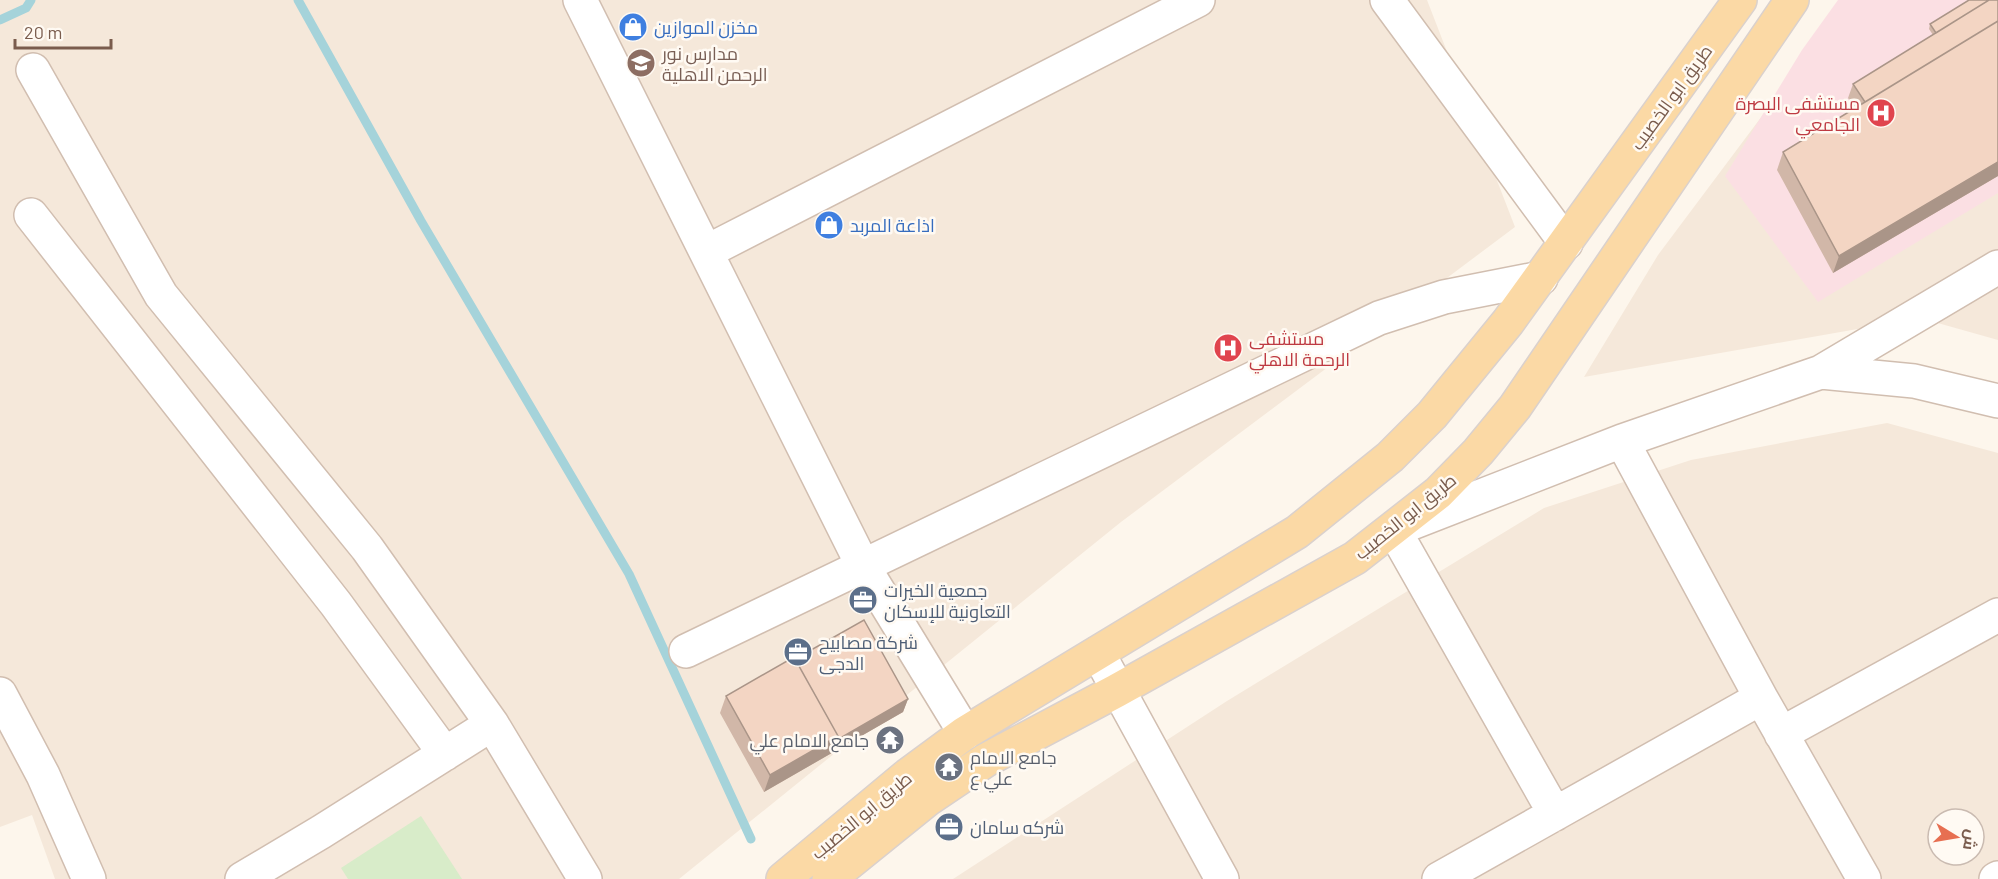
<svg xmlns="http://www.w3.org/2000/svg" width="1998" height="879" font-family="Barlow,Cairo,sans-serif">
<rect width="100%" height="100%" fill="#fdf6ec"/>
<path fill="#f5e8da" fill-rule="evenodd" d="M0,0h1427l88,227 -394,295 -442,357h-624l-23,-64 -32,12z
M1849,0h149v340l-78,-22 -336,59 74,-122z
M1887,423l111,30v426h-1045l274,-178 317,-193 147,-48zM1938,819h36v36h-36z"/>
<path fill="#fbdfe3" d="M1838,0h160v193l-180,109 -93,-126 77,-126z"/>
<path fill="#d8ecc9" d="M421,816l41,63h-114l-7,-11z"/>
<g fill="none" stroke-linecap="round" stroke-linejoin="round">
<path stroke="#a5d3da" stroke-width="9" d="M298,0l123,221 208,353 122,265
M0,20l26,-12 5,-8"/>
<g stroke="#d1beb0" stroke-width="36">
<path id="minor" d="M580,0l283,566 102,167
M1387,0l179,243
M33,70l128,225 206,253 125,176 93,155
M31,215l305,389 109,150
M706,252l492,-252
M1821,372l177,-105
M1622,441l139,257 103,181
M686,651l693,-333 65,-21 97,-19
M1098,653l124,226
M0,694l43,81 46,104
M1781,734l217,-119
M1555,814l-161,-284 228,-89 199,-69 93,9 84,20
M242,879l79,-47 171,-108
M1439,879l322,-181
M1996,879l2,-1"/>
</g>
<g stroke="#dad1cd" stroke-width="36">
<path id="major" d="M783,879l125,-104 57,-42 332,-201 93,-75 42,-42 76,-93 232,-322
M829,879l99,-80 58,-39 130,-69 239,-133 83,-65 40,-41 37,-45 277,-407"/>
</g>
<use href="#minor" stroke="#fff" stroke-width="33"/>
<use href="#major" stroke="#fbd9a5" stroke-width="33"/>
</g>
<path fill="#d1b7a8" d="M1998,0v176l-165,97 -56,-103 6,-18 72,-44 -7,-10 5,-14 80,-49 -4,-6 1,-5z
M795,659l113,40 -5,13 -139,80 -44,-79 6,-17z"/>
<path fill="#aa9588" d="M1998,162v14l-165,97 6,-17z
M908,699l-5,13 -139,80 6,-17 68,-39z"/>
<path fill="#f3d5c3" stroke="#aa9588" stroke-width="1.5" d="M1969,0h20l-53,33 -6,-9z
M1989,0h9v21l-133,81 -12,-18z
M1998,21v141l-159,94 -56,-104z
M864,620l44,79 -71,41 1,-4 -43,-77z
M794,657l44,79 -68,39 -44,-79z"/>
<defs>
<g id="shop-disc" transform="scale(1.5)"><circle r="9.5" fill="#3f7fe0" stroke="#fffaf3"/><path d="M-5-2.5h2.3a2.7 3.5 0 0 1 5.4 0H5L5.5 6h-11ZM-1.5-2.5h3a1.5 2.3 0 0 0-3 0Z" fill="#fff"/></g>
<g id="school-disc" transform="scale(1.5)"><circle r="9.5" fill="#8d6e63" stroke="#fffaf3"/><path d="M0-5L7-2L0 1L-7-2ZM-4 1L0 2.5L4 1V4Q0 6-4 4Z" fill="#fff"/></g>
<g id="hospital-disc" transform="scale(1.5)"><circle r="9.5" fill="#e0444e" stroke="#fffaf3"/><path d="M-5-5h3v3.5h4V-5h3V5h-3V1.5h-4V5h-3Z" fill="#fff"/></g>
<g id="office-disc" transform="scale(1.5)"><circle r="9.5" fill="#5c6f8a" stroke="#fffaf3"/><path d="M-6-3h4V-5.5h4V-3h4V5H-6ZM-1-4.5V-3h2v-1.5ZM-6 0V1H6V0Z" fill="#fff"/></g>
<g id="temple-disc" transform="scale(1.5)"><circle r="9.5" fill="#6b7280" stroke="#fffaf3"/><path d="M0-6L5-2H3V0L6.5 2.5H4V6H1.5V3h-3V6H-4V2.5H-6.5L-3 0V-2H-5Z" fill="#fff"/></g>
</defs>
<g fill-rule="evenodd">
<use href="#shop-disc" x="633" y="27"/>
<use href="#school-disc" x="641" y="63"/>
<use href="#hospital-disc" x="1881" y="113"/>
<use href="#shop-disc" x="829" y="225"/>
<use href="#hospital-disc" x="1228" y="348"/>
<use href="#office-disc" x="863" y="600"/>
<use href="#office-disc" x="798" y="652"/>
<use href="#temple-disc" x="890" y="740"/>
<use href="#temple-disc" x="949" y="767"/>
<use href="#office-disc" x="949" y="827"/>
</g>
<g text-anchor="middle" dominant-baseline="central" stroke-width="5" stroke-linejoin="round" paint-order="stroke">
<g font-size="18" fill="#366cbe" stroke="#fffaf3" text-anchor="start">
<text x="654" y="27">مخزن الموازين</text>
<text x="850" y="225">اذاعة المربد</text>
</g>
<g font-size="18" fill="#785e54" stroke="#fffaf3" text-anchor="start">
<text x="662" y="53">مدارس نور<tspan x="662" dy="21">الرحمن الاهلية</tspan></text>
</g>
<g font-size="18" fill="#7a5c4d" stroke="#fffaf3">
<text transform="translate(1671 97) rotate(-54)">طريق ابو الخصيب</text>
<text transform="translate(1405 516) rotate(-39)">طريق ابو الخصيب</text>
<text transform="translate(861 815) rotate(-40)">طريق ابو الخصيب</text>
</g>
<g font-size="18" fill="#be3a42" stroke="#fffaf3" text-anchor="end">
<text x="1860" y="103">مستشفى البصرة<tspan x="1860" dy="21">الجامعي</tspan></text>
<text x="1249" y="338" text-anchor="start">مستشفى<tspan x="1249" dy="21">الرحمة الاهلي</tspan></text>
</g>
<g font-size="18" fill="#4e5e75" stroke="#fffaf3" text-anchor="start">
<text x="884" y="590">جمعية الخيرات<tspan x="884" dy="21">التعاونية للإسكان</tspan></text>
<text x="819" y="642">شركة مصابيح<tspan x="819" dy="21">الدجى</tspan></text>
<text x="970" y="827">شركه سامان</text>
</g>
<g font-size="18" fill="#5b616d" stroke="#fffaf3" text-anchor="end">
<text x="869" y="740">جامع الامام علي</text>
<text x="970" y="757" text-anchor="start">جامع الامام<tspan x="970" dy="21">علي ع</tspan></text>
</g>
</g>
<g transform="translate(1956 837) rotate(101)"><circle r="28" fill="#fffaf3" stroke="#cabbb1" stroke-width="1.5"/>
<path d="M0-4.5L10 22L0 15L-10 22Z" fill="#e76f51"/>
<text y="-9" font-size="16" font-weight="bold" text-anchor="middle" fill="#7a5c4d">ش</text>
</g>
<path d="M15 39v9h96v-9" fill="none" stroke="#7a5c4d" stroke-width="3"/>
<text x="24" y="39" font-size="18" fill="#7a5c4d" stroke="#fffaf3" stroke-width="4.5" paint-order="stroke">20 m</text>
</svg>
